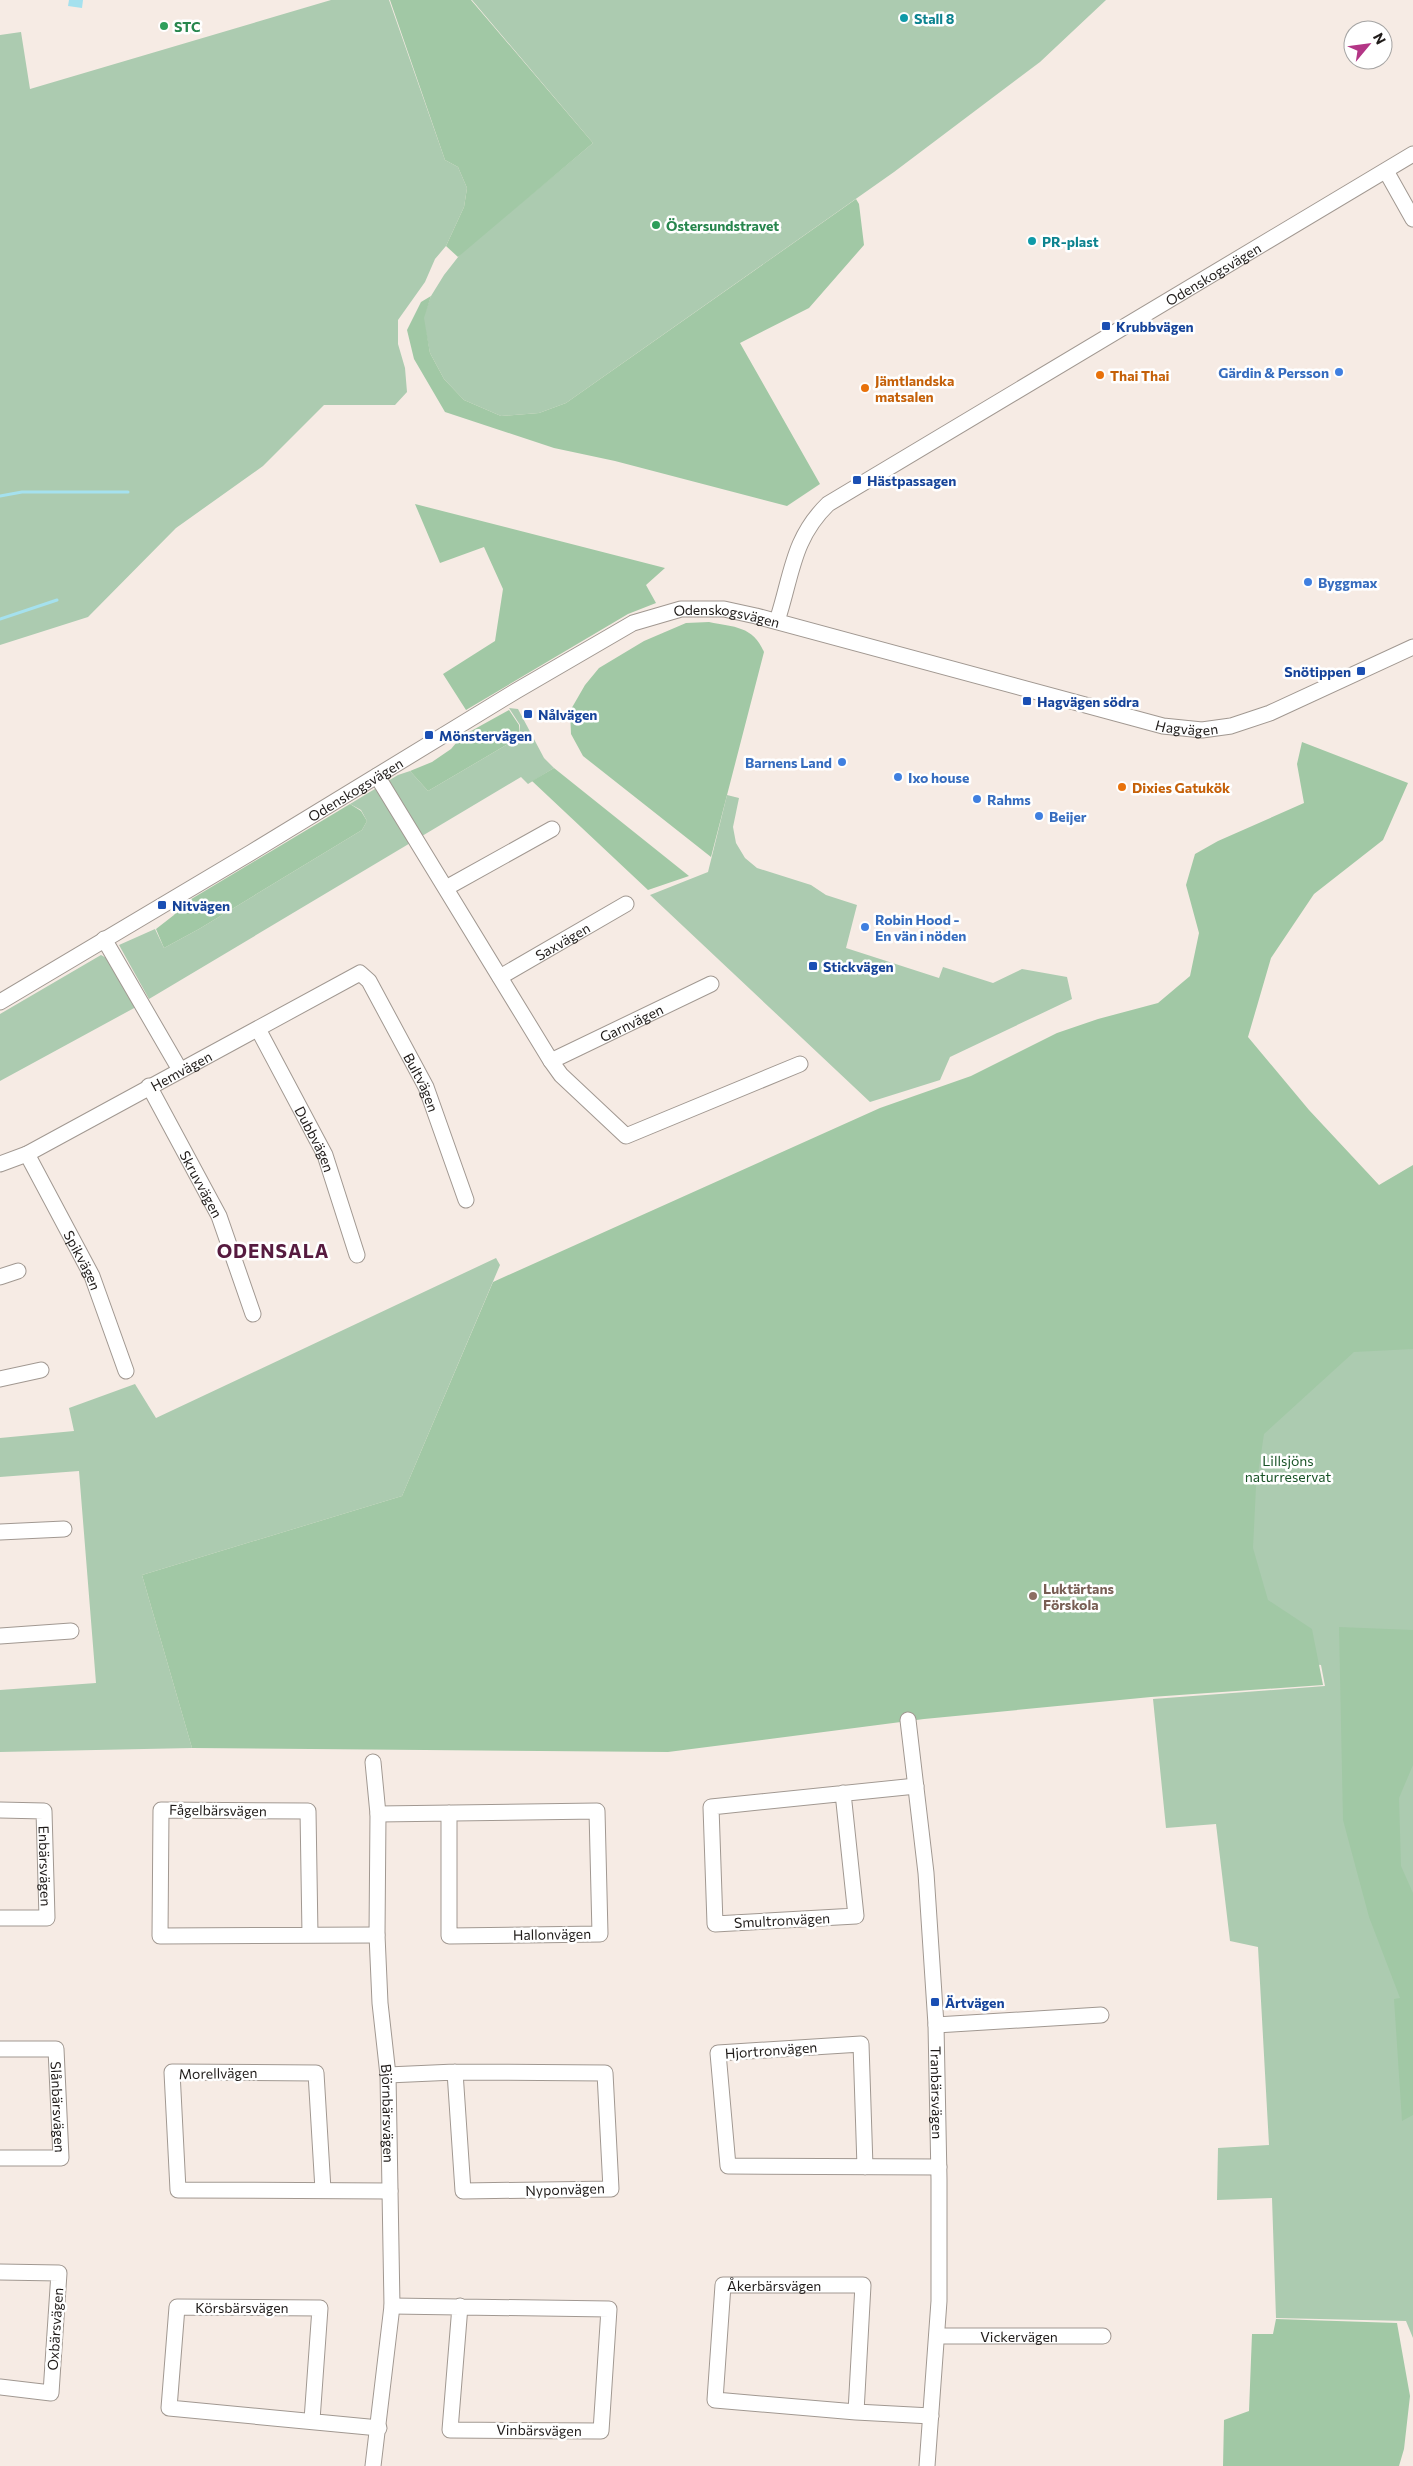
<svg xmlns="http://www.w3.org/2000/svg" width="1413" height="2466" font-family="Commissioner,sans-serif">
<rect width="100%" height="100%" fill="#f6ebe4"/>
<path fill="#accbb0" d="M331,0h58l56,160 13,7 9,21 -3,19 -18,39 -11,13 -10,23 -27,38v24l7,24 2,24 -12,13h-71l-61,61 -87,62 -88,89 -88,28v-610l21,-3 9,57z
M472,0h634l-66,62 -146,110 -328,231 -27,10 -38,3 -37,-16 -20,-21 -14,-26 -7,-35 8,-22 13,-21 18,-23 131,-109z
M509,708l9,1 26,49 10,10 -26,16 -7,-7 -372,222 -30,-54 36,-16 9,19 35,-19 163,-99 5,-9 -6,-11 -11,-6 48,-29 12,-4 18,20 92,-54v-12z
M727,795l12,3 -6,29 3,16 9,15 12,10 54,17 15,10 31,10 -11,43 93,30 4,-11 50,16 29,-14 45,8 5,22 -122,58 -10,23 -70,22 -220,-207 58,-23z
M101,955l7,4 28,48 -136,74v-67z
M1413,1237v1101l-7,-17 -130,-3 -4,-120 -55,2 1,-52 51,-3 -11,-198 -28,-6 -14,-117 -50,4 -13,-129 172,-13 -4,-21 -67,-7 -85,-111z
M496,1258l4,7 -98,231 -260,79 50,173 -192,4v-62l96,-7 -17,-212 -79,6v-39l74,-7 -5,-23 66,-24 21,34z"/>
<path fill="#a1c8a5" d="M390,0h81l122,143 -135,114 -12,-11 18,-39 3,-19 -9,-21 -13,-7z
M856,199l3,5 5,41 -55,63 -69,35 80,141 -33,22 -172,-45 -61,-13 -109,-36 -31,-53 -7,-29 14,-28 10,-6 -7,22 6,35 14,26 20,21 37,16 38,-3 27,-10z
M415,504l250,64 -19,17 10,18 -28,11 -162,96 -23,-36 52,-33 8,-52 -19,-42 -44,16z
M709,622c25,5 44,4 55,30l-53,205 -128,-101 -12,-22 -1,-23 15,-26 14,-17 45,-27 42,-18z
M509,710l10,15 1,12 -92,54 -18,-20 22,-9 19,-13 11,-13z
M1302,742l106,41 -25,57 -69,54 -43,64 -23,79 61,73 70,75 34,-20v184l-59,3 -90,82 -8,53 -3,61 15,52 44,29 11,56 -172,12 -227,22 -256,33 -476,-4 -50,-173 260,-79 91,-214 387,-174 91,-32 86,-43 41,-14 60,-16 32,-27 9,-43 -13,-48 9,-31 23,-13 86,-38 -7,-39z
M554,768l135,108 -41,14 -116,-109z
M350,804l11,7 6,10 -5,9 -163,99 -35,19 -8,-19 18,-14 9,-11z
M1339,1627l74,3v135l-14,33 2,68 12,27v222l-11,6 -8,-122 6,-1 -31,-81 -26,-97z
M1276,2319l121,4 13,73 -6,53 -5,17h-176l1,-46 25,-9 3,-77h21z"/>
<path fill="#a5e1ee" d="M69,0h14l-1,8 -14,-2z"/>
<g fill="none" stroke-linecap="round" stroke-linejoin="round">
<path stroke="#a5e1ee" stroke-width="3" d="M0,496l22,-4h106
M0,619l57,-19"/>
<g stroke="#a19891" stroke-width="17">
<g id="minor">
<path d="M1386,171l27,48"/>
<path id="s1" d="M777,621c15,-45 15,-82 51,-117l585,-350"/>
<path d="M377,776l174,285 10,14 65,61 174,-72"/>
<path d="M446,888l106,-59"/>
<path d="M104,939l76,131"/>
<path id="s2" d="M500,977l126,-73"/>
<path id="s3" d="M0,1002l252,-150 264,-161 117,-68 48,-14h43l32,7 407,110 39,4 29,-4 39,-13 143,-66"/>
<path id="s4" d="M258,1029l67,126 32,100"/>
<path id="s5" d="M551,1061l160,-77"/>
<path id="s6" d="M149,1086l70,130 34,98"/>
<path id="s7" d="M27,1154l65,122 34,95"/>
<path id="s8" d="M0,1164l27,-10 333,-181 9,8 57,106 40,113"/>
<path d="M0,1277l18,-6"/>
<path d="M0,1379l41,-9"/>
<path d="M0,1532l64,-3"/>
<path d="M0,1636l71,-5"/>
<path id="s9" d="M908,1720l18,153 10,152 3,154v122l-12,165"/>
<path id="s10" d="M373,1762l5,52 -1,121 3,68 8,72 4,231 -19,160"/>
<path d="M843,1793l13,123 -141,8 -4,-117 205,-21"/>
<path id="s11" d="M0,1810l44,1 3,107h-47"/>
<path d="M378,1814l219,-3 3,123 -151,2v-123"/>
<path d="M310,1935l-2,-124 -147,-1 -1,126 217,-1"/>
<path d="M936,2025l165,-10"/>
<path id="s12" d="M0,2049h56l5,109h-61"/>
<path d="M388,2075l67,-3 150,1 6,116 -148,2 -8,-119"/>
<path d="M865,2167l-4,-123 -143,9 10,113 211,1"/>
<path d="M323,2190l-7,-117 -144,-1 6,118 212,1"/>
<path d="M0,2272l59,1 -8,120 -51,-6"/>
<path d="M392,2306l217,3 -8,122 -151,-1 10,-124"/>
<path id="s13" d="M937,2336h166"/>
<path id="s14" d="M856,2412l-141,-12 8,-115h140l-7,127 75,4"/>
<path d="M312,2420l8,-112 -143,-1 -8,101 210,20"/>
</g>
</g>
<use href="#minor" stroke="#fff" stroke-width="15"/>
</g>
<g fill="#0f9aa8" stroke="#fff" stroke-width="2">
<circle cx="904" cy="18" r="5"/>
<circle cx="1032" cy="241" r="5"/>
</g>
<g fill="#2e9e5b" stroke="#fff" stroke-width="2">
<circle cx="164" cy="26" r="5"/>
<circle cx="656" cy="225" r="5"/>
</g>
<g fill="#1a4fb4" stroke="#fff" stroke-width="2">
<rect x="1101" y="321" width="10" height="10" rx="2.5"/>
<rect x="852" y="475" width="10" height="10" rx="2.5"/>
<rect x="1356" y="666" width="10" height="10" rx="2.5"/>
<rect x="1022" y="696" width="10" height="10" rx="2.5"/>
<rect x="523" y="709" width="10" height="10" rx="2.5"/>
<rect x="424" y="730" width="10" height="10" rx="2.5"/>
<rect x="157" y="900" width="10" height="10" rx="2.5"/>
<rect x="808" y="961" width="10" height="10" rx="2.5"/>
<rect x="930" y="1997" width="10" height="10" rx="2.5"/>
</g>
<g fill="#3f7fe0" stroke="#fff" stroke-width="2">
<circle cx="1339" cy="372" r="5"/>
<circle cx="1308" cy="582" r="5"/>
<circle cx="842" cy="762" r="5"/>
<circle cx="898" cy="777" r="5"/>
<circle cx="977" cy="799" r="5"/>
<circle cx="1039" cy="816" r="5"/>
<circle cx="865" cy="927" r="5"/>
</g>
<g fill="#e8710a" stroke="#fff" stroke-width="2">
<circle cx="1100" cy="375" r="5"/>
<circle cx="865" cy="388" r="5"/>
<circle cx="1122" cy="787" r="5"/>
</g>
<circle fill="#8d6e63" stroke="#fff" stroke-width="2" cx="1033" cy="1596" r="5"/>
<g text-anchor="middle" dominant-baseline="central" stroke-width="5" stroke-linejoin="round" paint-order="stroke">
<g font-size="14" font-weight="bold" fill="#0d838f" stroke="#fff" text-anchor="start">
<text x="914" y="18">Stall 8</text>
<text x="1042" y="241">PR-plast</text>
</g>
<g font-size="14" font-weight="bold" fill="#27864d" stroke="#fff" text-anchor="start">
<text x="174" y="26">STC</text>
<text x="666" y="225">Östersundstravet</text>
</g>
<g font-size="14" fill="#1f1b19" stroke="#fff">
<text stroke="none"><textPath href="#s1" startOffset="578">Odenskogsvägen</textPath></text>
<text stroke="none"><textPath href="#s3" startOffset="834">Odenskogsvägen</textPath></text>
<text stroke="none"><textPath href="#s3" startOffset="1309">Hagvägen</textPath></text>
<text stroke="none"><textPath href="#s3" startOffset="414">Odenskogsvägen</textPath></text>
<text stroke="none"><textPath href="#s2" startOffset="72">Saxvägen</textPath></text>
<text stroke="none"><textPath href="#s5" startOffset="89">Garnvägen</textPath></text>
<text stroke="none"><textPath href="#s8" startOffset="204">Hemvägen</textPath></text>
<text stroke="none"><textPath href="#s8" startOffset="534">Bultvägen</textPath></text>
<text stroke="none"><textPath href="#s4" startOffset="124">Dubbvägen</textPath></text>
<text stroke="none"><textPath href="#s6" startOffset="111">Skruvvägen</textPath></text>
<text stroke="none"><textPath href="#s7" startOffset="120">Spikvägen</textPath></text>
<text transform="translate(218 1810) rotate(1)">Fågelbärsvägen</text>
<text stroke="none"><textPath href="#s11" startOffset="99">Enbärsvägen</textPath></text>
<text transform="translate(782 1920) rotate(-3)">Smultronvägen</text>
<text transform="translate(552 1934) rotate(-1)">Hallonvägen</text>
<text transform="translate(771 2050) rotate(-4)">Hjortronvägen</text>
<text transform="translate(218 2073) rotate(-1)">Morellvägen</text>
<text stroke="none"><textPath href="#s9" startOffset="374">Tranbärsvägen</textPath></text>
<text stroke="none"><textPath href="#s12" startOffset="114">Slånbärsvägen</textPath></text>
<text stroke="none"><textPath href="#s10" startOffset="352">Björnbärsvägen</textPath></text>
<text transform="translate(565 2189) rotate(-2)">Nyponvägen</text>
<text stroke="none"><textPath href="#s14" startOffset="308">Åkerbärsvägen</textPath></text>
<text x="242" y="2307">Körsbärsvägen</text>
<text transform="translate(55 2329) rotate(-86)">Oxbärsvägen</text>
<text stroke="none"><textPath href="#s13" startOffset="82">Vickervägen</textPath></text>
<text transform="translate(539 2430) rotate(1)">Vinbärsvägen</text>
</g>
<g font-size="14" font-weight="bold" fill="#164399" stroke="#fff" text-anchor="start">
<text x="1116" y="326">Krubbvägen</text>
<text x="867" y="480">Hästpassagen</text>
<text x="1351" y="671" text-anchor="end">Snötippen</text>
<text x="1037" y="701">Hagvägen södra</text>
<text x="538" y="714">Nålvägen</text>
<text x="439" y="735">Mönstervägen</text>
<text x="172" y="905">Nitvägen</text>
<text x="823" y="966">Stickvägen</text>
<text x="945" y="2002">Ärtvägen</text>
</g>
<g font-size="14" font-weight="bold" fill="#366cbe" stroke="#fff" text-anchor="start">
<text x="1329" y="372" text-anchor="end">Gärdin &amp; Persson</text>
<text x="1318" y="582">Byggmax</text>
<text x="832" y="762" text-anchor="end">Barnens Land</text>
<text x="908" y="777">Ixo house</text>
<text x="987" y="799">Rahms</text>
<text x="1049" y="816">Beijer</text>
<text x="875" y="919">Robin Hood -<tspan x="875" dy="16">En vän i nöden</tspan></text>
</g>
<g font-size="14" font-weight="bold" fill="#c56008" stroke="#fff" text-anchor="start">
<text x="1110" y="375">Thai Thai</text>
<text x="875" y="380">Jämtlandska<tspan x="875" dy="16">matsalen</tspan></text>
<text x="1132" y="787">Dixies Gatukök</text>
</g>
<g font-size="14" fill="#1a5428" stroke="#fff">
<text x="1288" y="1460">Lillsjöns<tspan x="1288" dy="16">naturreservat</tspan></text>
</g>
<g font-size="14" font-weight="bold" fill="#785e54" stroke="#fff" text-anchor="start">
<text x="1043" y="1588">Luktärtans<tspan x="1043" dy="16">Förskola</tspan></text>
</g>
<g font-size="19" font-weight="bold" letter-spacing="1" fill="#561a3f" stroke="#fff">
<text x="273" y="1250">ODENSALA</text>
</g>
</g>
<g transform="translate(1368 45) rotate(61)"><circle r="24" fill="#ffffff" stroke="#a5a4a3"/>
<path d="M0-4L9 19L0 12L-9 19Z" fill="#b33686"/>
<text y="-8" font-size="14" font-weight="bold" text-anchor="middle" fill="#1f1b19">N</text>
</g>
</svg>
